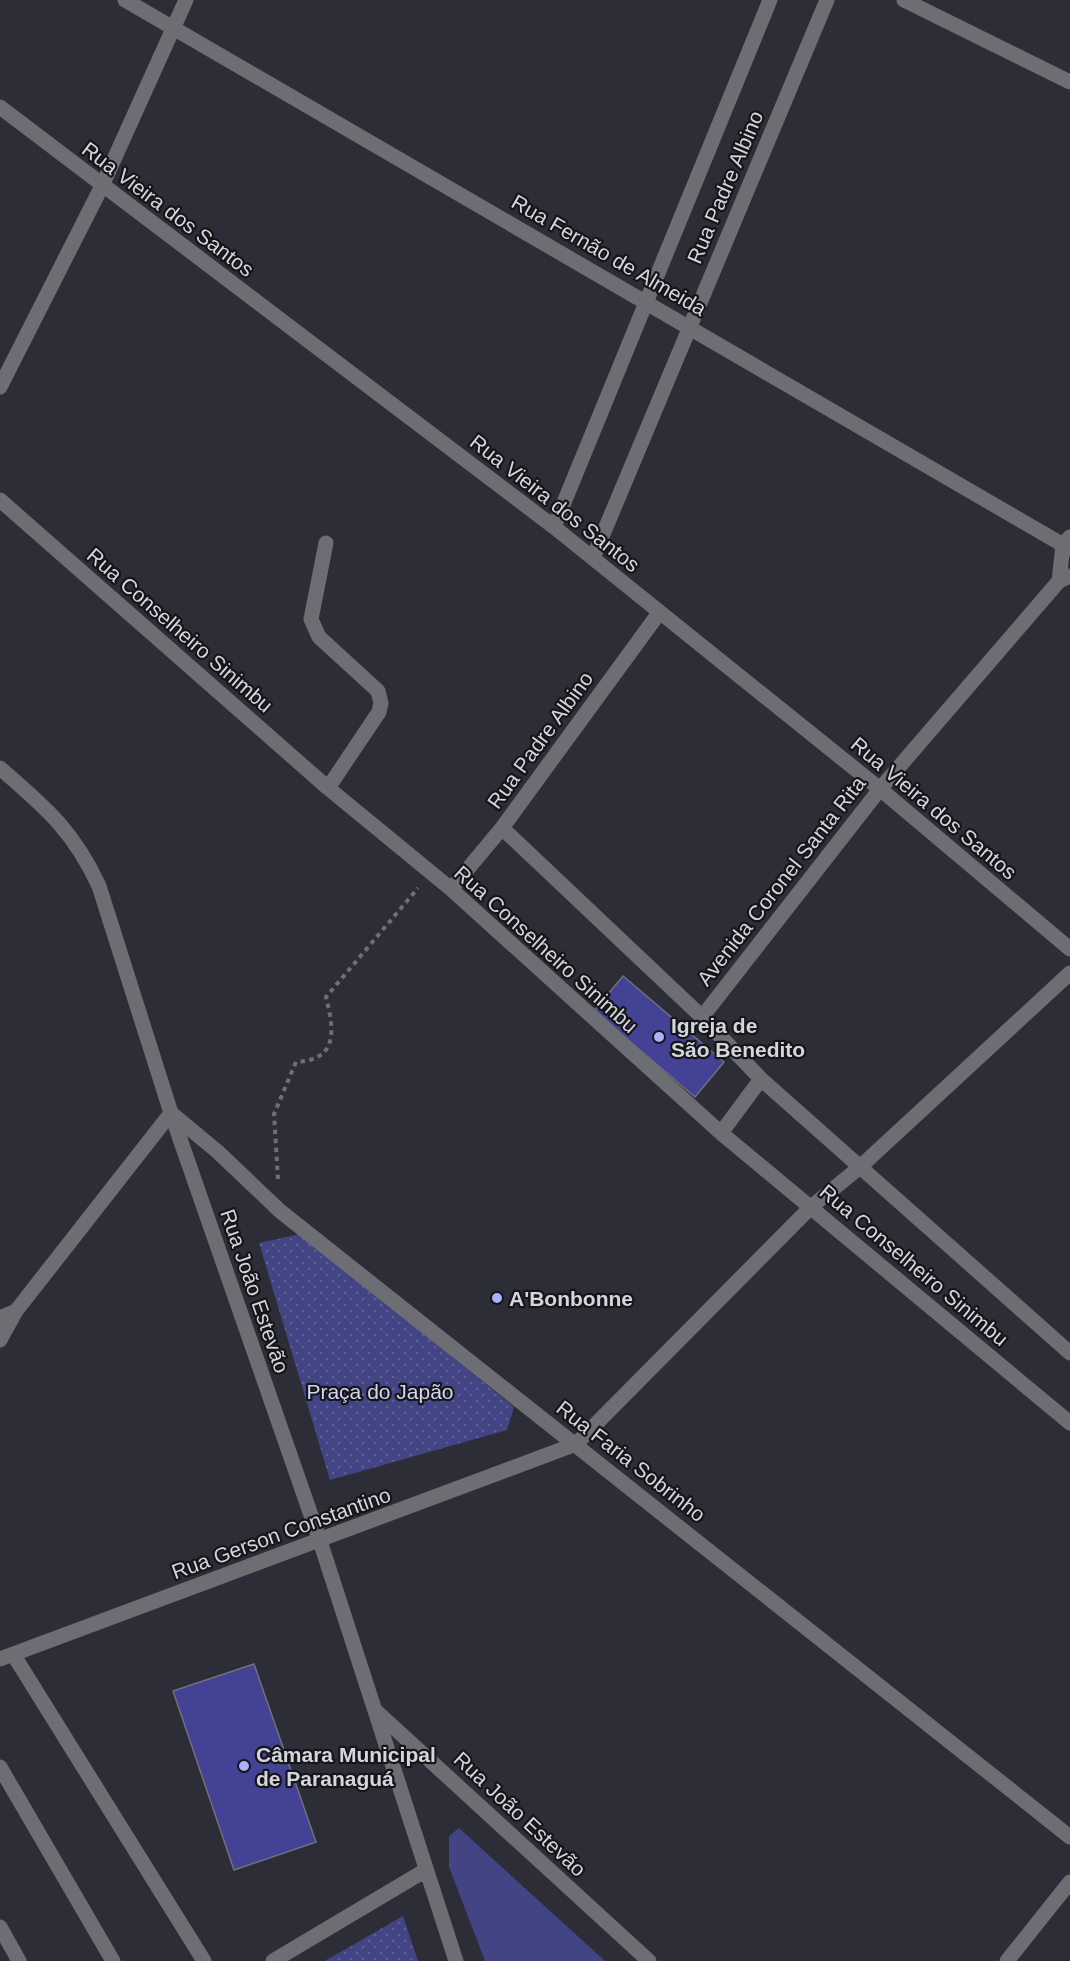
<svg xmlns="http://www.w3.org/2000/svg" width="1070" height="1961" font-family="Helvetica,sans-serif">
<defs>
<pattern id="park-dots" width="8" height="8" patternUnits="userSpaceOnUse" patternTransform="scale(1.5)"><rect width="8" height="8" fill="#424483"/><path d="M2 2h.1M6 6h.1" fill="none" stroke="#5c5e94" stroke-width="1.8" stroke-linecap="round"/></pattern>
</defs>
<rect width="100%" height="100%" fill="#2c2d37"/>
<path fill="#424483" d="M459,1828l146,133h-120l-36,-94v-31z"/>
<path fill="url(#park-dots)" d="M300,1234l214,173 -7,23 -177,50 -71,-237z
M403,1916l15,45h-93z"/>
<path fill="#434294" stroke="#6f717d" stroke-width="1.5" d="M623,976l101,86 -29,35 -101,-86z
M254,1664l62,178 -82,28 -61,-179z"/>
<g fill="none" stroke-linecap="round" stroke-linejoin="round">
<path stroke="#6d6e77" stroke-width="4" stroke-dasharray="4.5 4.5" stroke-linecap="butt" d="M278,1179l-4,-65 22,-52c43,-2 38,-33 30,-65l92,-109"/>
<path stroke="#6d6e73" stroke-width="15" d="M125,0l945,549
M904,0l166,82
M0,107l554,420 326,262 190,160
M0,387l102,-201 84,-186
M0,500l328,288 123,101 270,244 349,290
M554,527l216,-527
M326,543l-15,76 8,18 59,54 3,12 -2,9 -51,76
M593,558l234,-558
M1059,581l4,-36 7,-8
M0,768c45,39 73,62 99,118l72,227 149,428 136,420
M502,828l200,189 59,62 309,274
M451,889l51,-61 157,-215
M702,1017l178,-228 179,-208 11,-5
M721,1133l40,-54
M0,1318l16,-7 155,-198 47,39 62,59 790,626
M0,1340l16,-29
M13,1654l191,307
M0,1659l576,-215 235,-237 49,-40 210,-194
M377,1712l272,249
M0,1767l113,194
M0,1927l19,34
M273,1961l153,-91
M1007,1961l63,-79"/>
</g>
<g fill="#a9b0fc" stroke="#15161a" stroke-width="2">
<circle cx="659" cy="1037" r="6"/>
<circle cx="497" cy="1298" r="6"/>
<circle cx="244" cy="1766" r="6"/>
</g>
<g text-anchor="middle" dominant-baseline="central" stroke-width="4.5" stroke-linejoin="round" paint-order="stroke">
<g font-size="21" fill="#d5d6dc" stroke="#15161a">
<text transform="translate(725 187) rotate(-67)">Rua Padre Albino</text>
<text transform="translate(168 209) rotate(37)">Rua Vieira dos Santos</text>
<text transform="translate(609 255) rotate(30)">Rua Fernão de Almeida</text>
<text transform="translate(555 503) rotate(38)">Rua Vieira dos Santos</text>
<text transform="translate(180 630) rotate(41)">Rua Conselheiro Sinimbu</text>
<text transform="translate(540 740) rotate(-54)">Rua Padre Albino</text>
<text transform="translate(934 808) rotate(40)">Rua Vieira dos Santos</text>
<text transform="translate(781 881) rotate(-52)">Avenida Coronel Santa Rita</text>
<text transform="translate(546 949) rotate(42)">Rua Conselheiro Sinimbu</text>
<text transform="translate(914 1265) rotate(40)">Rua Conselheiro Sinimbu</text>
<text transform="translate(255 1291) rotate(71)">Rua João Estevão</text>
<text transform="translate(631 1461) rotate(38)">Rua Faria Sobrinho</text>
<text transform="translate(281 1533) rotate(-20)">Rua Gerson Constantino</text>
<text transform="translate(520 1814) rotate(43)">Rua João Estevão</text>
</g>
<g font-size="21" font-weight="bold" fill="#d5d6dc" stroke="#15161a" text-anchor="start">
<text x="671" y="1025">Igreja de<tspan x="671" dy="24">São Benedito</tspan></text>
<text x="509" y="1298">A'Bonbonne</text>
<text x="256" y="1754">Câmara Municipal<tspan x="256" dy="24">de Paranaguá</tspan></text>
</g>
<g font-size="21" fill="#d3d6ee" stroke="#15161a">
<text x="380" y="1391">Praça do Japão</text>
</g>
</g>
</svg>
